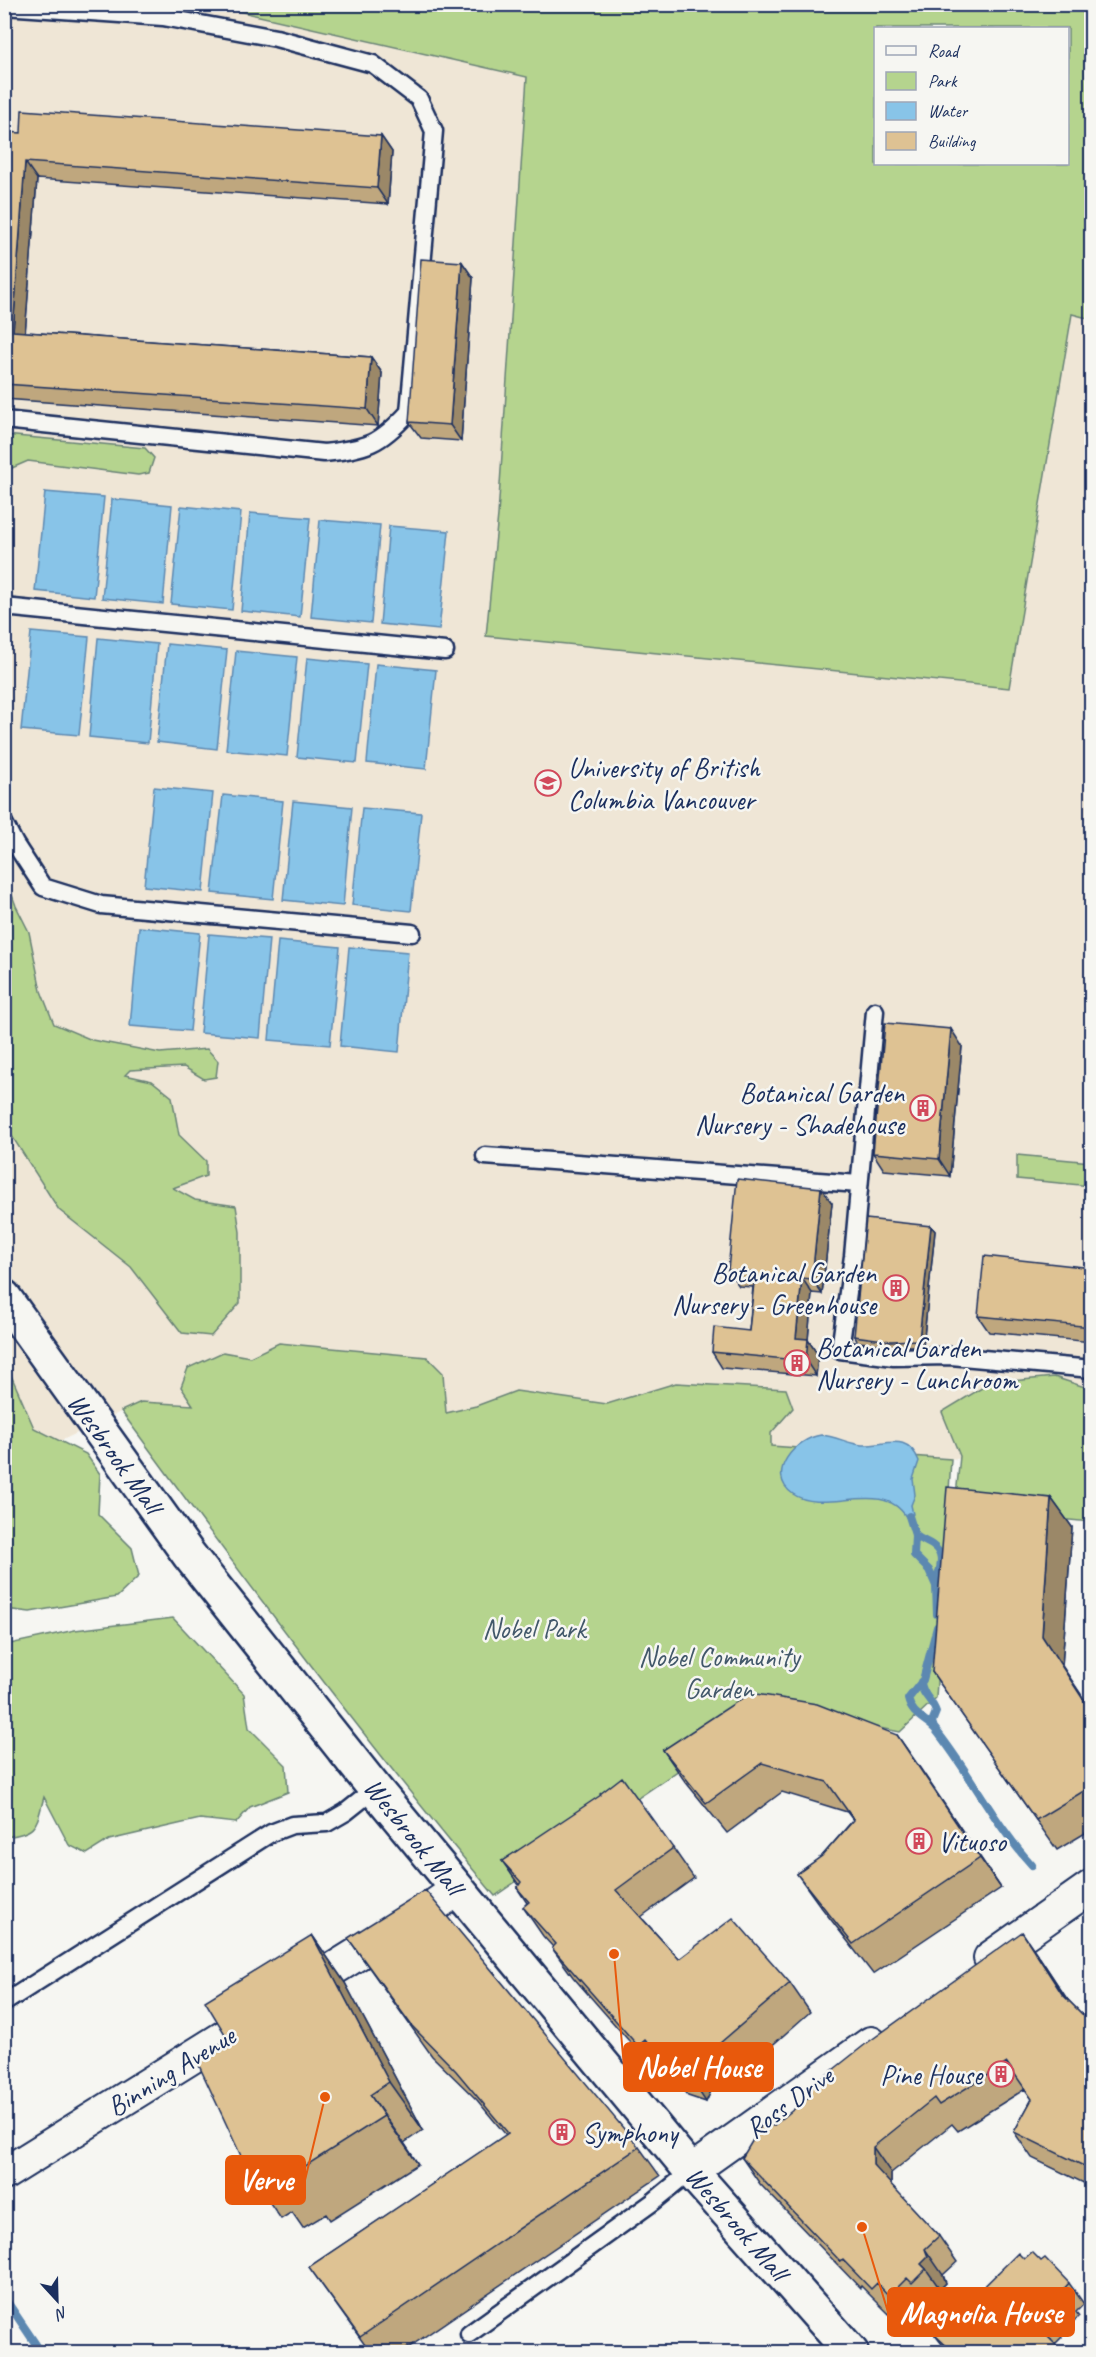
<svg xmlns="http://www.w3.org/2000/svg" width="1096" height="2357" font-family="Caveat,sans-serif">
<rect width="100%" height="100%" fill="#f6f6f2"/>
<filter id="ink" filterUnits="userSpaceOnUse"><feTurbulence type="fractalNoise" baseFrequency=".0167" numOctaves="2"/><feDisplacementMap in="SourceGraphic" scale="12" xChannelSelector="R" yChannelSelector="G"/><feConvolveMatrix kernelMatrix="1 2 1 2 8 2 1 2 1" color-interpolation-filters="sRGB"/></filter>
<g filter="url(#ink)">
<path fill="#efe6d6" fill-rule="evenodd" d="M5,5h1086v1463l-950,-66 -136,66zM876,28h192v136h-192z"/>
<path fill="#b5d48e" stroke="#688276" stroke-width="1.5" fill-rule="evenodd" d="M211,5h880v314l-19,-5 -63,374 -523,-52 12,-121 29,-438zM876,28h192v136h-192z
M5,435l140,13 9,10 -5,15 -11,2 -110,-14 -23,10z
M4,873l12,33 13,26 12,59 13,33 38,16 68,13 47,-4 11,12 -2,16 -12,2 -20,-12 -54,3 -5,5 27,6 20,16 7,38 27,26v15l-33,12 22,12 41,6 4,26v71l-29,33 -29,-3 -51,-66 -72,-57 -51,-80 -4,-9z
M1017,1155l74,7v24l-74,-7z
M279,1343l148,14 16,16 3,40 30,-7 40,-15 91,13 69,-21 110,6 7,19 -22,25v13l180,13 -15,239 -36,34 -129,-25 -276,189c-131,-157 -253,-320 -374,-485l20,-9 52,3 -12,-18 7,-19 35,-16 27,5z
M5,1370l5,3 24,55 52,26 14,20 -2,40 34,34 7,28 -22,21 -87,15 -25,-3z
M1054,1377l37,12v133l-119,-11 -16,-15 4,-40 -18,-44 48,-29z
M173,1618l71,76 5,34 37,37 2,27 -38,15 -14,16 -36,-4 -91,21 -22,14 -18,-9 -25,-48c-8,29 -6,36 -39,40v-192l70,-15z"/>
<path fill="#88c4e8" stroke="#5c88b1" stroke-width="1.5" d="M45,492l59,5 -10,100 -59,-6z
M112,499l60,6 -9,99 -61,-6z
M181,506l60,6 -9,98 -61,-6z
M250,513l60,5 -10,99 -59,-6z
M320,520l60,5 -9,98 -60,-6z
M389,526l60,5 -10,99 -59,-6z
M31,632l58,5 -10,98 -58,-5z
M98,638l59,6 -9,99 -59,-6z
M167,644l60,6 -10,99 -60,-7z
M236,651l61,6 -10,99 -61,-6z
M307,658l60,6 -10,99 -60,-6z
M376,664l60,6 -10,99 -59,-6z
M154,787l59,6 -10,99 -59,-6z
M223,795l60,6 -10,98 -61,-6z
M293,801l59,6 -9,99 -60,-6z
M362,808l59,5 -10,98 -59,-6z
M139,927l61,6 -10,98 -60,-5z
M209,934l60,5 -9,99 -60,-5z
M278,941l62,6 -10,98 -61,-5z
M349,947l59,5 -9,100 -59,-6z
M821,1435c14,1 28,9 41,10 24,1 45,-14 57,16l-6,18 2,16 -4,10 2,9 -7,3c-23,-39 -82,-1 -113,-23 -29,-20 3,-56 28,-59z"/>
<g fill="none" stroke-linecap="round" stroke-linejoin="round">
<path stroke="#5c88b1" stroke-width="8" d="M909,1516l6,19 -1,20 15,15 7,16 1,28
M915,1535c6,5 11,6 17,10 16,11 6,26 4,41
M937,1627l-14,53 -15,19c4,17 17,19 27,30 35,43 59,95 97,136
M921,1682c1,14 11,17 15,30l-4,10 2,6
M4,2297l37,55"/>
<g stroke="#1b2f5e" stroke-width="21">
<path id="service" d="M4,6l159,11 113,21 97,26 46,35 15,32 -25,281c-30,33 -42,36 -85,41l-320,-33
M4,607l441,44
M4,823l11,21 28,43 58,18 311,28
M875,1011l-22,245 -13,94 54,7 57,-1 141,13
M485,1156l374,28
M4,2003l267,-170 21,-8 35,-2 19,-11 29,-23
M469,2334l184,-132 38,-31"/>
</g>
<g stroke="#1b2f5e" stroke-width="36">
<path id="minor" d="M990,1958l102,-72
M691,2171l180,-128
M4,2174l421,-262 33,-23"/>
</g>
<g stroke="#1b2f5e" stroke-width="38">
<path id="tertiary" d="M4,1297l185,258 186,234 316,382 160,181"/>
</g>
<use href="#service" stroke="#f6f6f2" stroke-width="16"/>
<use href="#minor" stroke="#f6f6f2" stroke-width="32"/>
<use href="#tertiary" stroke="#f6f6f2" stroke-width="33"/>
</g>
<path fill="#bfa77e" stroke="#1b2f5e" stroke-width="1.5" d="M4,132l17,1 360,3 11,16 -4,52 -351,-25 -12,153 346,25 11,16 -4,53 -374,-27z
M462,262l11,16 -12,163 -40,-3 -12,-16z
M962,1046l-12,130 -66,-6 -11,-17z
M821,1188l11,15 -10,91 -10,-1 -4,47 10,15 -2,21 -94,-8 -10,-16 37,-21 4,-44 -14,-1 -11,-16z
M931,1226l4,5 -12,115h-28l-37,-4 -4,-6z
M1092,1268v74l-103,-10 -11,-16z
M1051,1498l21,29 -10,139 30,45v118l-35,21 -125,-178z
M897,1735l104,153 -128,86 -55,-71 -21,-29 25,-18 31,-36 -6,-8 -65,-20 -55,41 -43,-53 -21,-30z
M673,1848l21,30 -53,39 38,42 111,24 20,29 -76,67 -5,-5 -18,17 -5,11 -18,-6 -22,-26 -7,5 -86,-98 -21,-29 1,-1 -10,-11 -20,-29 4,-4 -10,-15 2,-3 -17,-24z
M312,1935l33,48 78,147 -19,13 14,21 -88,56 -4,-6 -23,14 -11,-16 -11,7 -33,-48 -20,-132z
M348,1938l291,209 21,29 -258,176h-32l-61,-85 197,-132 -29,-35 -45,-44z
M1040,1958l26,40 26,26v163l-60,-29 -18,-26 18,-33 -7,-10 -67,42 -6,-7 -61,49v12l48,51 18,26 -14,13 3,8 -6,6 4,6 -14,14 -5,-5 -18,18 -12,-13 -5,6 -29,-29 -1,2 -100,-104 -18,-26 31,-32z
M1024,2259l17,2 28,22 15,21 -8,8 3,4 -19,19 2,2 -7,7 8,8h-115l-13,-17z"/>
<path fill="#9b8867" stroke="#1b2f5e" stroke-width="1.5" d="M381,136l11,16 -4,52 -11,-16z
M25,162l12,17 -13,169 -11,-17z
M462,262l11,16 -12,163 -11,-16z
M371,357l11,16 -4,53 -11,-17z
M951,1029l11,17 -12,130 -11,-17z
M821,1188l11,15 -10,91 -10,-15z
M931,1226l4,5 -12,115 -4,-6z
M802,1278l10,15 -4,47 10,15 -2,21 -10,-15 -10,-23z
M1051,1498l21,29 -10,139 30,45v2l-50,-77z
M897,1735l21,30 83,123 -21,-30z
M1022,1932l18,26 41,62 -19,-26z
M312,1935l33,48 78,147 -34,-48z
M690,2061l21,30 -5,11 -20,-30z
M370,2095l34,48 14,21 -34,-48z
M873,2147l18,26v18l-18,-26z
M925,2249l18,26 3,8 -6,6 -14,-20 -5,-5z"/>
<path fill="#dec293" stroke="#1b2f5e" stroke-width="1.5" d="M22,110l359,26 -4,52 -352,-26 -12,169 358,26 -4,52 -363,-25v-252l17,1z
M421,259l41,3 -12,163 -41,-3z
M885,1023l66,6 -12,130 -66,-6z
M737,1179l84,9 -9,91 -10,-1 -6,60 12,1 -2,22 -94,-9 2,-25 35,4 6,-58 -27,-3z
M866,1219l65,7 -12,114 -28,1 -37,-5z
M984,1256l108,12v59l-114,-11z
M947,1487l104,11 -9,138 50,77v73l-56,34 -104,-148z
M750,1693l67,11 80,31 83,123 -127,86 -56,-70 25,-18 32,-36 -27,-38 -65,-19 -56,40 -43,-53z
M622,1777l51,71 -57,42 63,69 54,-41 57,65 -77,66 -5,-5 -18,17 -4,11 -18,-5 -23,-27 -7,6 -86,-98 4,-4 -33,-37 6,-5 -12,-14 4,-6 -19,-21 99,-66 -1,-1z
M425,1890l214,257 -279,190 -51,-70 199,-134 -52,-62 -44,-45 -64,-88z
M1022,1932l40,62 30,30v146l-78,-38 18,-33 -25,-36 -68,42 -5,-7 -61,49v18l66,71 -14,13 3,8 -7,7 5,5 -14,14 -5,-5 -18,18 -12,-13 -6,6 -28,-29 -2,2 -99,-104 21,-35 10,3 36,-29 -4,-5 62,-49z
M312,1935l77,147 -19,13 14,21 -88,56 -4,-6 -23,14 -9,-16 -12,7 -52,-112 32,-20 -23,-38z
M1032,2252l9,9 4,-3 24,25 -8,9 3,3 -19,19 2,2 -10,10 26,26h-110l-18,-17 83,-82 6,6z"/>
</g>
<defs>
<g id="university-ring" transform="scale(1.35)"><circle r="9.5" fill="#f6f6f2" stroke="#d1495b" stroke-width="1.5"/><path d="M0-5L7-2L0 1L-7-2ZM-4 1L0 2.5L4 1V4Q0 6-4 4Z" fill="#d1495b"/></g>
<g id="building-ring" transform="scale(1.35)"><circle r="9.5" fill="#f6f6f2" stroke="#d1495b" stroke-width="1.5"/><path d="M-4-6H4V6H1V3H-1V6H-4ZM-2.5-4.3h1.7v1.8h-1.7ZM.8-4.3h1.7v1.8H.8ZM-2.5-1h1.7V.8h-1.7ZM.8-1h1.7V.8H.8Z" fill="#d1495b"/></g>
</defs>
<g fill-rule="evenodd">
<use href="#university-ring" x="548" y="783"/>
<use href="#building-ring" x="923" y="1108"/>
<use href="#building-ring" x="896" y="1288"/>
<use href="#building-ring" x="797" y="1363"/>
<use href="#building-ring" x="919" y="1841"/>
<use href="#building-ring" x="1001" y="2074"/>
<use href="#building-ring" x="562" y="2132"/>
</g>
<g text-anchor="middle" dominant-baseline="central" stroke-width="5" stroke-linejoin="round" paint-order="stroke">
<g font-size="28" fill="#1b2f5e" stroke="#f6f6f2" text-anchor="start">
<text x="568" y="767">University of British<tspan x="568" dy="32">Columbia Vancouver</tspan></text>
<text x="904" y="1092" text-anchor="end">Botanical Garden<tspan x="904" dy="32">Nursery - Shadehouse</tspan></text>
<text x="876" y="1272" text-anchor="end">Botanical Garden<tspan x="876" dy="32">Nursery - Greenhouse</tspan></text>
<text x="816" y="1347">Botanical Garden<tspan x="816" dy="32">Nursery - Lunchroom</tspan></text>
<text x="938" y="1841">Vituoso</text>
<text x="982" y="2074" text-anchor="end">Pine House</text>
<text x="582" y="2132">Symphony</text>
</g>
<g font-size="28" fill="#1b2f5e" stroke="#f6f6f2">
<text transform="translate(115 1453) rotate(54)">Wesbrook Mall</text>
<text transform="translate(414 1836) rotate(51)">Wesbrook Mall</text>
<text transform="translate(171 2071) rotate(-32)">Binning Avenue</text>
<text transform="translate(789 2102) rotate(-36)">Ross Drive</text>
<text transform="translate(737 2223) rotate(49)">Wesbrook Mall</text>
</g>
<g font-size="28" fill="#42586a" stroke="#f6f6f2">
<text x="534" y="1628">Nobel Park</text>
<text x="719" y="1656">Nobel Community<tspan x="719" dy="32">Garden</tspan></text>
</g>
</g>
<path fill="none" stroke="#e8590c" stroke-width="2" d="M614 1954L624 2067M325 2097L305 2180M862 2227L888 2312"/>
<g fill="#e8590c" stroke="#f6f6f2" stroke-width="2">
<circle cx="614" cy="1954" r="6"/>
<circle cx="325" cy="2097" r="6"/>
<circle cx="862" cy="2227" r="6"/>
</g>
<g fill="#e8590c" stroke="#e8590c" stroke-width="2">
<rect x="624" y="2043" width="149" height="48" rx="6"/>
<rect x="226" y="2156" width="79" height="48" rx="6"/>
<rect x="888" y="2288" width="186" height="48" rx="6"/>
</g>
<g font-size="30" text-anchor="middle" font-weight="bold" fill="#fff">
<text x="699" y="2077">Nobel House</text>
<text x="266" y="2190">Verve</text>
<text x="981" y="2323">Magnolia House</text>
</g>
<rect width="1096" height="2357" fill="none" stroke="#f6f6f2" stroke-width="24"/>
<rect x="12" y="12" width="1072" height="2333" fill="none" stroke="#1b2f5e" stroke-width="2" filter="url(#ink)"/>
<rect x="874" y="27" width="195" height="138" fill="#f6f6f2" stroke="#9ea6b7" stroke-width="1.5"/>
<rect x="886" y="46" width="30" height="9" fill="#f6f6f2" stroke="#9ea6b7" stroke-width="1.5"/>
<text x="928" y="57" font-size="18" fill="#1b2f5e">Road</text>
<rect x="886" y="72" width="30" height="18" fill="#b5d48e" stroke="#9ea6b7" stroke-width="1.5"/>
<text x="928" y="87" font-size="18" fill="#1b2f5e">Park</text>
<rect x="886" y="102" width="30" height="18" fill="#88c4e8" stroke="#9ea6b7" stroke-width="1.5"/>
<text x="928" y="117" font-size="18" fill="#1b2f5e">Water</text>
<rect x="886" y="132" width="30" height="18" fill="#dec293" stroke="#9ea6b7" stroke-width="1.5"/>
<text x="928" y="147" font-size="18" fill="#1b2f5e">Building</text>
<g transform="translate(57 2300) rotate(158)" stroke="#f6f6f2" stroke-width="4.5" paint-order="stroke">
<path d="M0-4.5L10 22L0 15L-10 22Z" fill="#1b2f5e"/>
<text y="-9" font-size="16" font-weight="bold" text-anchor="middle" fill="#1b2f5e">N</text>
</g>
</svg>
